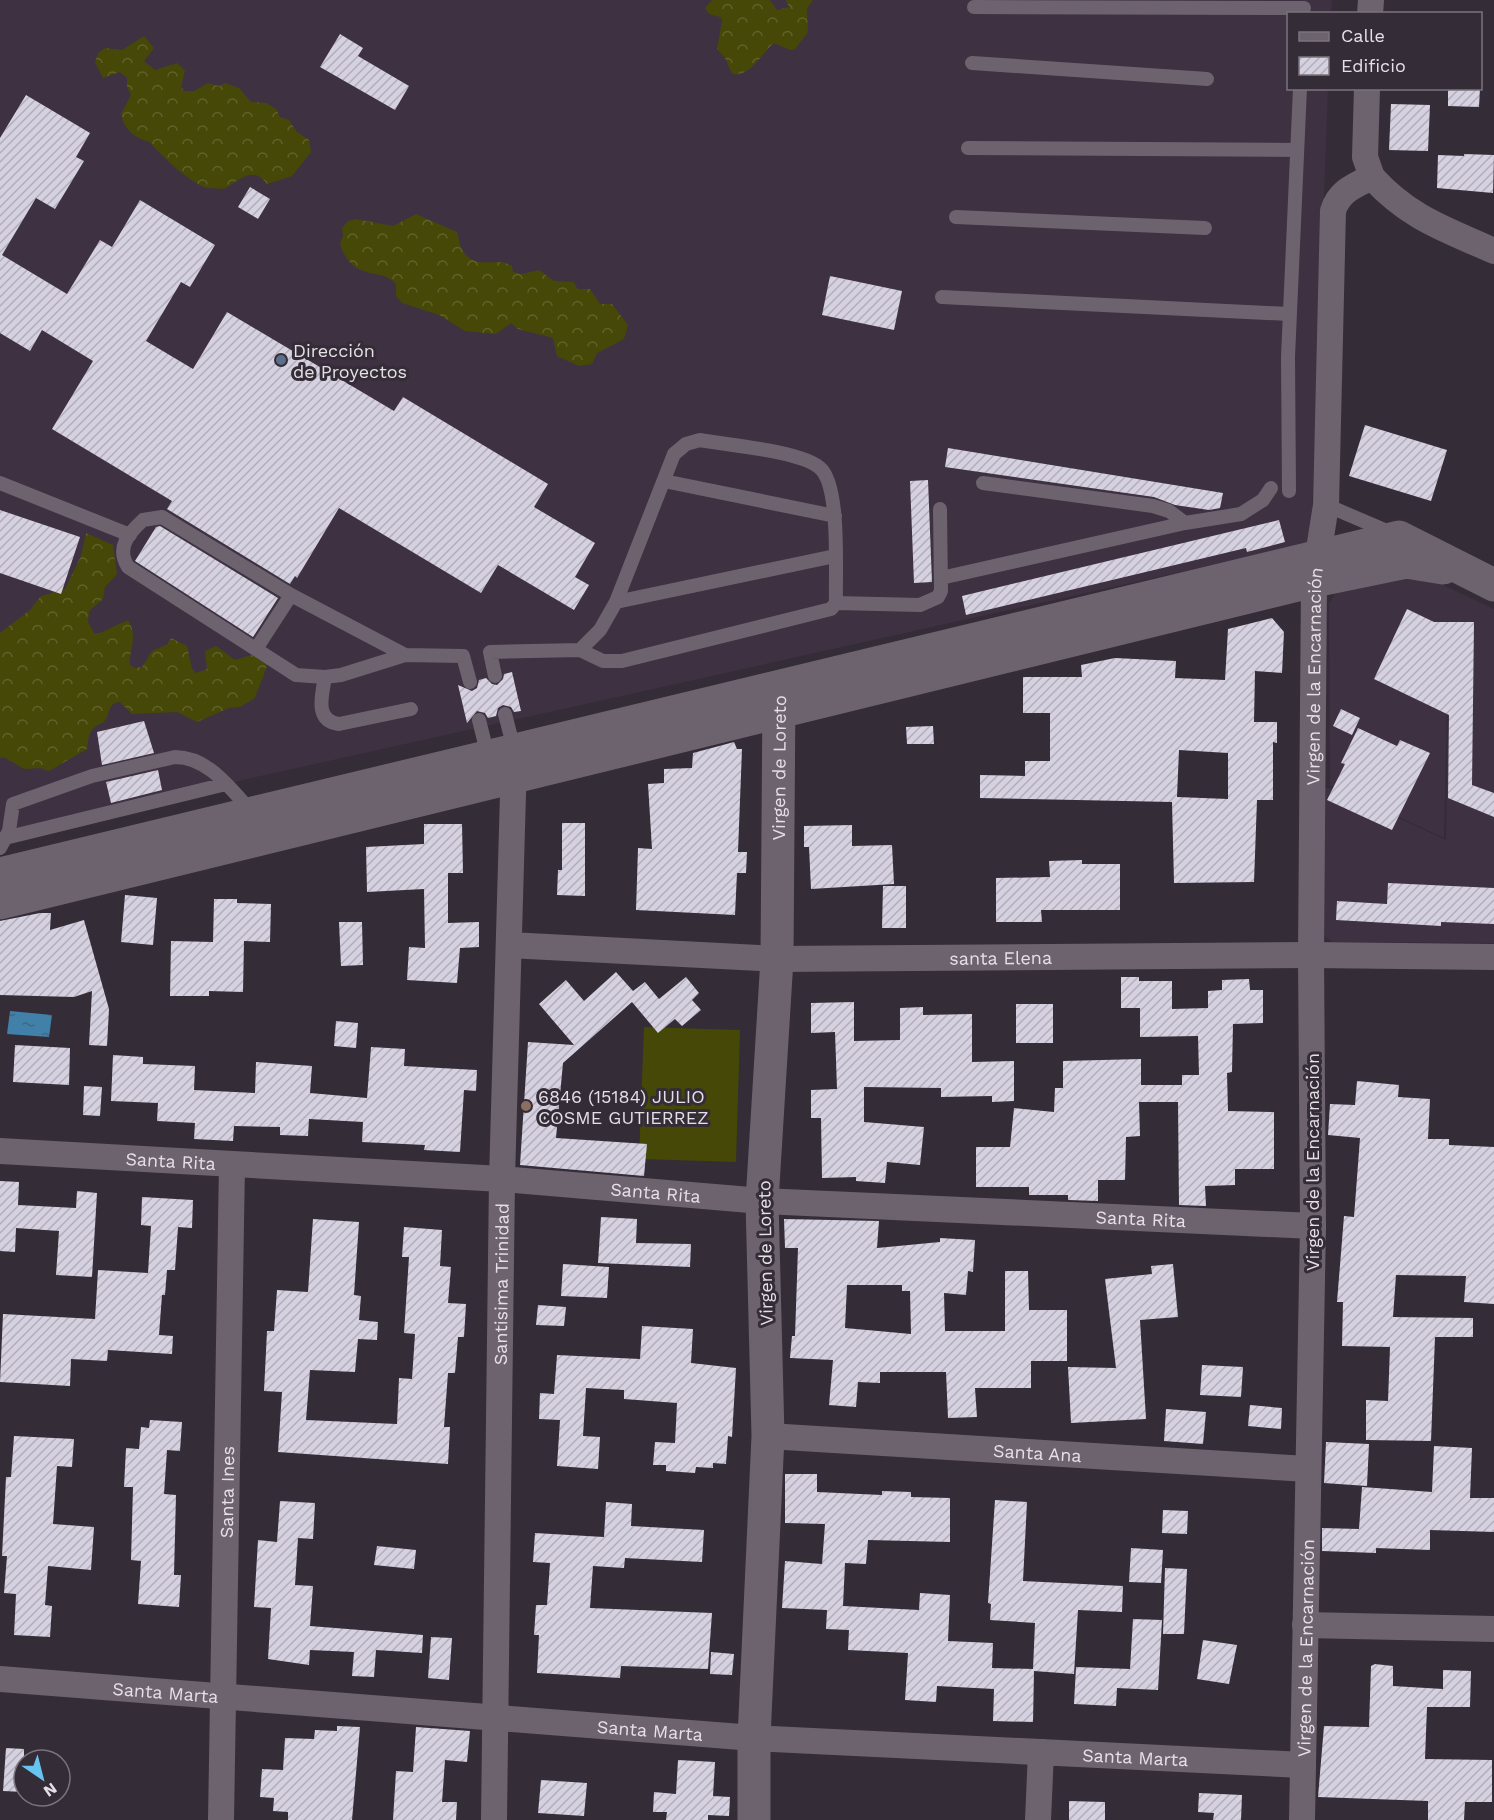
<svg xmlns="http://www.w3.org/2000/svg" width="1494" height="1820" font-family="'Work Sans',sans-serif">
<defs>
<pattern id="forest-crowns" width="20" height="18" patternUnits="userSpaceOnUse" patternTransform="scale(1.5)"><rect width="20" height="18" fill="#454807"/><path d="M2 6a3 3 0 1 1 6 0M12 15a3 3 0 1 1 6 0" fill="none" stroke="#60622b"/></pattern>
<pattern id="water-ripples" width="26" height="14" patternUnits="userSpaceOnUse" patternTransform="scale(1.5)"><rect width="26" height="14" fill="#4080a9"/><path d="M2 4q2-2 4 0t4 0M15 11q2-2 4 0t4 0" fill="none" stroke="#426881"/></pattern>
<pattern id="building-hatch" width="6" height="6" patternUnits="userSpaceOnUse" patternTransform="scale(1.5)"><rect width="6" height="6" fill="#d5d1e0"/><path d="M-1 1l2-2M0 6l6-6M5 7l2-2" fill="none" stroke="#b1aeb9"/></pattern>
</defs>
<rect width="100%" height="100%" fill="#342c36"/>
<path fill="#3e3141" d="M0,0h1332l-1,13 -43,1v74l40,1 -17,454 -1311,291z
M1424,576l70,33v334l-161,-1 -9,-6 -7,-149 19,2 110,51 3,-214 -5,212 -114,-53 -1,-181 8,-14 15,-5z"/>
<path fill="url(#forest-crowns)" d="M712,0h58l7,10 12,-3 -3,-7h27l-6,8 1,24 -13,17 -5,1 -16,-7c-11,8 -23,35 -42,31l-7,-16 -8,-9 5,-29 -2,-3 -11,-3 -4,-6z
M144,36l10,12 -10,13 11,9 22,-7 8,8 -4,15 3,5h10l14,-8 11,3 6,-3 14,5 12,14 15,1 10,6 4,8 9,3 8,12 12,8 2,12 -19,24 -25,8c-16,-21 -29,-1 -44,5 -6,-1 -14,0 -19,-2 -17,-7 -44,-32 -54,-45 -14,-3 -26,-12 -29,-28l10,-19 -4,-8v-9l-7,-6 -17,6 -8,-16 3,-9 7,-5 17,2z
M416,214l41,18c2,6 2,13 6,19 14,21 32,4 49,15l1,6 9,2 17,-4 15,11 19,1 5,7h12l10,15h12l16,21 -4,14 -27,14 -5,11 -13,2 -22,-10 -4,-18 -35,-9 -7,-6 -15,11 -31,-3 -26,-16 -37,-12 -6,-7v-12c-15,-18 -43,0 -56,-40l3,-8 -1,-8 6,-7 8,-2 37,7z
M86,533l27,12 4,29 -12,13 -2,12 -14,12 -1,11 6,11h6l28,-13c11,17 0,32 2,45l5,3 7,-1 10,-16 16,-7 3,-6 16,8 5,23 4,4 11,-4 -2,-18 11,-5 19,14 17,-5 15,10c-2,9 -9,23 -12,33l-15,9 -11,1 -32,14 -20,-10 -45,2 -12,-12c-13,1 -9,11 -16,20 -15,6 -15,12 -17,27l-38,22 -9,-3 -16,1 -20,-12 -4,1v-125l30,-23 11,-14 24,-7 16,-33z"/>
<path fill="#454807" d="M644,1027l96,3 -4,132 -97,-3z"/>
<path fill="url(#water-ripples)" d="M10,1011l42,4 -3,22 -42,-3z"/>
<path fill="url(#building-hatch)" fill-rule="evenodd" d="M340,34l23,14 -5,8 51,30 -14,24 -75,-43z
M1448,88h32l-1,19 -31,-1z
M26,95l64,38 -14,24 8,4 -29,48 -19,-11 -34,57 65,39 33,-54 12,7 28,-47 75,45 -25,42 -9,-5 -35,59 47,28 34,-57 167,99 9,-14 145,87 -14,23 61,36 -20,34 14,8 -15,25 -76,-45 -17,28 -142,-85 -42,70 -2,-2 -5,8 -123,-75 5,-8 -120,-72 41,-68 -51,-31 -12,21 -30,-18v-195z
M1391,104l39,1 -2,46 -39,-1z
M1464,154l30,1 -1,38 -56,-5 1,-33 26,1z
M250,187l20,12 -12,20 -20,-12z
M830,276l72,15 -8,39 -72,-15z
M1365,425l82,25 -16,51 -82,-25z
M948,448l275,45 -3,15 -11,2 -34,-5 -21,-8 -209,-30z
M928,480l4,102 -18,1 -4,-102z
M0,510l80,27 -19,57 -61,-21z
M1279,520l6,22 -38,10 -1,-4 -280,67 -4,-19z
M160,526l118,72 -25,39 -118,-76 21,-34z
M1407,609l27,13h40l-2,163 22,8v24l-46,-19 1,-83 -75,-36z
M1272,618l12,14 -2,41 -27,-2 -1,51h23v21l-4,-1v58h-16l-3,82 -80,1 -2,-81 -192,-4v-23l45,1v-15h25v-48h-27v-36h59l-1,-12 34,-7 61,3 -1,17 50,2 3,-51zM1179,750l49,3v46l-51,-2z
M512,672l9,39 -7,1 -3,-5 -8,-2 -5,3 -2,8 -8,2 -3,-5 -8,-2 -10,12 -9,-38 14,6 5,-3 2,-8 7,-2 6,6 5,1 6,-6 1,-5z
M1341,709l19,9 -8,17 -19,-9z
M144,721l10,32 -52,12 -5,-33z
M933,726l1,18h-27l-1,-17z
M1358,728l39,18 3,-6 30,13 -38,77 -65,-30 18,-36 -4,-1z
M734,742l3,7h5l-4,103h9l-1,21h-9l-2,42 -99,-5 2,-62 14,1 -4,-65 16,-1v-14l28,-1 1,-15z
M158,770l4,20 -51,13 -5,-21z
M562,823h23v73l-28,-1 1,-25h4z
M424,824h38l1,49h-15v50l31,-1v25l-19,1 -3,35 -50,-3 2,-33 16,1 -1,-59 -57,3 -1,-45 58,-3z
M852,825v21l40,-1 2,39 -83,5 -2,-42h-5v-21z
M1082,860v4h38v46h-79l1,12h-46v-44l54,-1 -1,-16z
M1388,883l106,5v36l-53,-2v4l-105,-6 1,-19 50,3z
M883,886h23v42h-24z
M125,895l32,3 -4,47 -32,-3z
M214,899h23v4l34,1 -1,38 -26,-1 -1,51 -34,-1v5h-39l1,-55 42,1z
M40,913h11l-1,17 34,-10 25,89 -2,37 -18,-1 3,-54 -18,6 -74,-2v-74z
M339,922h23l1,43 -22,1z
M616,972l17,19 12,-9 14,17 27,-22 13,16 -7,7 9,10 -19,16 -7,-7 -17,14 -26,-31 -69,61 -7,75 91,6 -3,32 -124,-11 8,-123 46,3 -35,-41 27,-24 18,21z
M1121,977h18v4h33v28l36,-1v-17l14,-1v-10l27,-1 1,11h13v33l-30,1 -1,48 -5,1 1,38 46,1v57h-39v16l-30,1 1,20 -27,-1 -1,-103h-39l1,34 -14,1 -1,43h-27v21l-30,-1v-5h-39v-8h-53v-40h34l4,-39 40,4 1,-24h8v-27l78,-2v26h41v-10h17l-1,-39 -58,1v-29h-19z
M854,1002v39l46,-1v-32l23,-1v8l49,-1v48l42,-1v40l-22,1v-6l-51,1v-9l-77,-1v35l60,5 -4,38 -33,-3 -2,21 -29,-2v-4l-34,1 -1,-60h-10v-28l26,-1 -2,-57 -24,1v-30z
M1016,1004h37v39h-37z
M336,1021l22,2 -2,25 -22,-2z
M15,1045l55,3 -1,37 -56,-3z
M371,1047l34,2 -1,17 73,4 -1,21 -12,-1 -4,62 -36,-2 1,-5 -63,-3 1,-20 -54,-3 -1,17 -28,-1v-8l-46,-1 -1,15 -39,-2 1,-16 -38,-2 1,-18 -47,-2 2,-46 30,2v7l52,2 -1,24 61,3 1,-31 56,4 -2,27 57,5z
M1357,1081l42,4 -1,12 32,2 -2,40h21v6l45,2v157l-30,-2 2,-26 -70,-1 -3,42 80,1v19h-38l-4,104 -65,-1v-40l22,1 2,-54 -48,-1 1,-44h-6l7,-86 10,1 6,-79 -32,-3 2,-31 25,1z
M84,1086l18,1 -2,29 -17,-1z
M0,1181l19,1 -1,23 58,3 1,-17 20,2 -5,84 -36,-2 3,-44 -43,-3 -1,24 -15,-1z
M142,1197l51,3 -1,28 -14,-1 -3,43h-8l-2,25h-3l-3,40 14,1 -1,18 -64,-4 -1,11 -36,-2 -1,27 -70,-4 3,-68 92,5 3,-49 50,3 3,-47 -10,-1z
M601,1217l36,2 -1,24 55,1 -1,23 -92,-4z
M313,1219l46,3 -5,73 7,1 -2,24 19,2 -1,18 -19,-1 -3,33 -45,-2 -4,50 91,4 2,-46 13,1 3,-45 -11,-1 5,-76h-7l2,-30 38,3 -2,36 11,1 -3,36 18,1 -2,33h-6l-3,36h-7l-4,54h6l-2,37 -170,-12 4,-60 -18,-1 3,-60h7l3,-41 31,2z
M784,1219l95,2 -2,27 63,-6v-4l35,2 -2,32 -5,-1 -2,24 -22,-2 1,38h60v-60h23l1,39h38v51h-36v27h-56l2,29 -29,1 -2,-46h-66v11l-22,-1 -2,25 -27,-2 4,-45 -43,-2 2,-22h3l3,-88h-13zM847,1285h55v6h8l1,43 -66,-6z
M563,1264l46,3 -2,31 -46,-2z
M1173,1264l5,53 -38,3 6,99 -75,4 -3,-56 48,1 -11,-89 47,-5 -1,-8z
M538,1305l28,2 -2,19 -28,-1z
M642,1326l51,3 -2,34 45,5 -4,69 -4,-1 -2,28 -13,-1v5l-17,-1 -1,6 -29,-2v-6h-13l2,-23 20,1 2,-40 -53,-4v-9l-38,-2 -3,48 17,1 -2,32 -41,-3 3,-46 -21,-1 1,-26 14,1 3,-39 83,4z
M1202,1365l41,2 -2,30 -41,-2z
M1250,1405l32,3 -1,21 -33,-3z
M1166,1409l40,3 -3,32 -39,-3z
M150,1420l32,2 -2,29 -13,-1 -3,44 12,1 -2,80h7l-2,32 -41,-3 3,-43 -10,-1 2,-73h-9l2,-39 13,1 2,-22 8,1z
M14,1436l60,3 -2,28 -15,-1 -4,58 41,3 -3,43 -43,-4 -3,39 7,1 -2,31 -36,-2 2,-41 -12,-1 3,-37h-5l4,-79h5z
M1326,1442l43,2 -2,42 -43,-3z
M1434,1446l38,2 -2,50h24v34l-64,-2v20l-54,-2v5l-54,-2v-23l37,1 3,-42 70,5z
M785,1474h32v18l65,3v-4l29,1v5l39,1v44l-82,-2 -2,24 -21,-1 -2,43 76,4 1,-17 30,2 -2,46 45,2 -1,25 41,1 2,-46 -45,-3 1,-16 -3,-1 7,-103 32,2 -4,79 100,5 -1,26 -44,-2 -4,64 -40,-3 -1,51 -40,-1 1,-32 -57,-3 -1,16 -31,-2 3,-47 -60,-3 1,-20 -23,-1 1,-19 -45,-2 3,-47 37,3 3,-40 -40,-1z
M280,1501l35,2 -2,36 -15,-1 -3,47 18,1 -3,40 113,9 -1,18 -46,-3 -2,27 -22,-1 2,-24 -44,-2 -1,15 -41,-6 3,-51 -17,-1 4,-67 19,2z
M606,1502l26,2 -1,22 73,4 -2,32 -77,-4 -1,10 -31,-2 -3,42 122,5 -4,56 -87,-3 -1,12 -83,-5 2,-38h-5l2,-30h11l3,-42 -17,-1 2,-29 69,4z
M1163,1510l25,1 -1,23 -25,-1z
M377,1546l39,4 -2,19 -40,-4z
M1131,1548l32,2 -2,33 -32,-1z
M1165,1568l22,1 -3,65h-21z
M1133,1619l29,1 -4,70 -41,-2 -1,18 -42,-2 2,-37 54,2z
M431,1637l21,1 -3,42 -21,-2z
M1203,1640l34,5 -8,39 -32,-5z
M711,1652l23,2 -2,21 -22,-1z
M1375,1664l18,2v20l50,3v-19l28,1 -1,36h-43l-2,52 67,1v42h-27l-1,18h-36v-19l-110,-4 6,-71 45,1 2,-61z
M337,1726l23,1 -8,93h-64v-8l-15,-1 1,-13 -14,-1 2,-28 21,1 2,-32 29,1 1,-9 22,1z
M416,1727l54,4 -3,31 -22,-2 -3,42h15l-1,18h-63l3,-49 17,1z
M6,1748l18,1v43l-21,-1z
M678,1760l37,2 -2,34 17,1 -1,19 -21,-1v5h-42l1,-8h-14l1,-20 22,2z
M541,1780l46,3 -3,33 -46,-3z
M1199,1793l43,2 -1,25h-28l1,-7 -16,-1z
M1069,1801l36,1v18h-36z"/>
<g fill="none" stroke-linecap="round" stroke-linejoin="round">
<path stroke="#6d636f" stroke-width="14" d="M974,7l330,1
M972,63l235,16
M968,148l329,2
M956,217l249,11
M942,297l347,17
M664,481l171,35
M0,483l130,52
M983,483l170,23 16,5 16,12
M1289,491l-1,-134 12,-269
M1326,505l63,27
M941,578l244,-55 56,-9 22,-14 8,-12
M291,595l-129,-78 -19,3c-15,14 -27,28 -15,47l168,108 29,2 16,-2 64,-20 58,1 7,26
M616,602l219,-46
M836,603l84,2 18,-8 3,-6 -1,-82
M256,649l35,-54 114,60
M495,676l-5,-24 90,-2 20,-20 16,-28 58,-148 12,-10 14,-4c27,5 101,11 120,28 21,18 15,107 16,135l-5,6 -209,52h-19l-23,-11
M325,677c-3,18 -11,44 14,47l72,-15
M505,714l9,35
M479,720l9,36
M1,839l225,-55
M0,848l9,-17 4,-27 79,-28 83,-19c33,0 55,31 76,54"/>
<g stroke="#6d636f" stroke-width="26">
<path d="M1370,14l1,-14"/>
<path d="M1372,177c37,41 73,52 122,74"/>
<path id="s1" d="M509,945l268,14 534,-4 183,2"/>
<path id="s2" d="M0,1151l502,28 260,22 551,25"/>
<path id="s3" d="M768,1436l540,33"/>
<path d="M1305,1625l189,4"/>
<path id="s4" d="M0,1679l754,59 549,27"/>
<path id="s5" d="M221,1820l11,-656"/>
<path id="s6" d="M494,1820l8,-641 12,-420"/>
<path d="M1038,1820l3,-68"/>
<path id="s7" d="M1302,1820l11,-594 -2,-271 3,-374 12,-76 7,-294c6,-20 21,-25 39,-34l-7,-20 2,-69"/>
</g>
<g stroke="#6d636f" stroke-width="33">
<path d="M0,874l1399,-337 95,48"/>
<path d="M0,903l1314,-322 92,-19 37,6"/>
<path id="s8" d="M754,1820v-82l14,-302 -6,-235 15,-242 2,-267"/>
</g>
</g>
<circle fill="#5c6f8a" stroke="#342c36" stroke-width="2" cx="281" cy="360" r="6"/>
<circle fill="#8d6e63" stroke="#342c36" stroke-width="2" cx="526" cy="1106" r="6"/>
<g text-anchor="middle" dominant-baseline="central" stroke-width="6" stroke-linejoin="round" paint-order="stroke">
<g font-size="18" fill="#e5dfe6" stroke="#342c36" text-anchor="start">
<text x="293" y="350">Dirección<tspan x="293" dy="21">de Proyectos</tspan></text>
<text x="538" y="1096">6846 (15184) JULIO<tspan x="538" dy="21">COSME GUTIERREZ</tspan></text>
</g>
<g font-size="18" fill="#e5dfe6" stroke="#342c36">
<text stroke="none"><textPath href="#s7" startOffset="1144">Virgen de la Encarnación</textPath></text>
<text stroke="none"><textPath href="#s8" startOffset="1053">Virgen de Loreto</textPath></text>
<text stroke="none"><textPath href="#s1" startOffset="492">santa Elena</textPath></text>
<text stroke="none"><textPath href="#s2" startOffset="171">Santa Rita</textPath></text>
<text transform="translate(1312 1162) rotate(-90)">Virgen de la Encarnación</text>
<text stroke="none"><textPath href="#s2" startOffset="657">Santa Rita</textPath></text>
<text stroke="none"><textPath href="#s2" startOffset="1143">Santa Rita</textPath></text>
<text transform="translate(765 1253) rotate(-91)">Virgen de Loreto</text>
<text stroke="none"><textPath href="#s6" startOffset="536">Santisima Trinidad</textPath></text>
<text stroke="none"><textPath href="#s3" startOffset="270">Santa Ana</textPath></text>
<text stroke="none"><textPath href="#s5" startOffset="328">Santa Ines</textPath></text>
<text stroke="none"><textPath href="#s7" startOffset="172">Virgen de la Encarnación</textPath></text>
<text stroke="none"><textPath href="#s4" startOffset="166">Santa Marta</textPath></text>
<text stroke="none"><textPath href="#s4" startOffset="652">Santa Marta</textPath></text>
<text stroke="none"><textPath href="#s4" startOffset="1138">Santa Marta</textPath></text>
</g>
</g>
<rect x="1287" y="12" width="195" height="78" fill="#342c36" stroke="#7b747c" stroke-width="1.5"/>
<rect x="1299" y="32" width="30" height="9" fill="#6d636f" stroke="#7b747c" stroke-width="1.5"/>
<text x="1341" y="42" font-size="18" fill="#e5dfe6">Calle</text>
<rect x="1299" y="57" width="30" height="18" fill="url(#building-hatch)" stroke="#7b747c" stroke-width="1.5"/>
<text x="1341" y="72" font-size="18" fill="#e5dfe6">Edificio</text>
<g transform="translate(42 1778) rotate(145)"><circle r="28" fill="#342c36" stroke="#7b747c" stroke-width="1.5"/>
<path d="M0-4.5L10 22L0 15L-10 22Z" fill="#69c3f1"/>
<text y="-9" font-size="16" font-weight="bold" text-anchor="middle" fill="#e5dfe6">N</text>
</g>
</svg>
